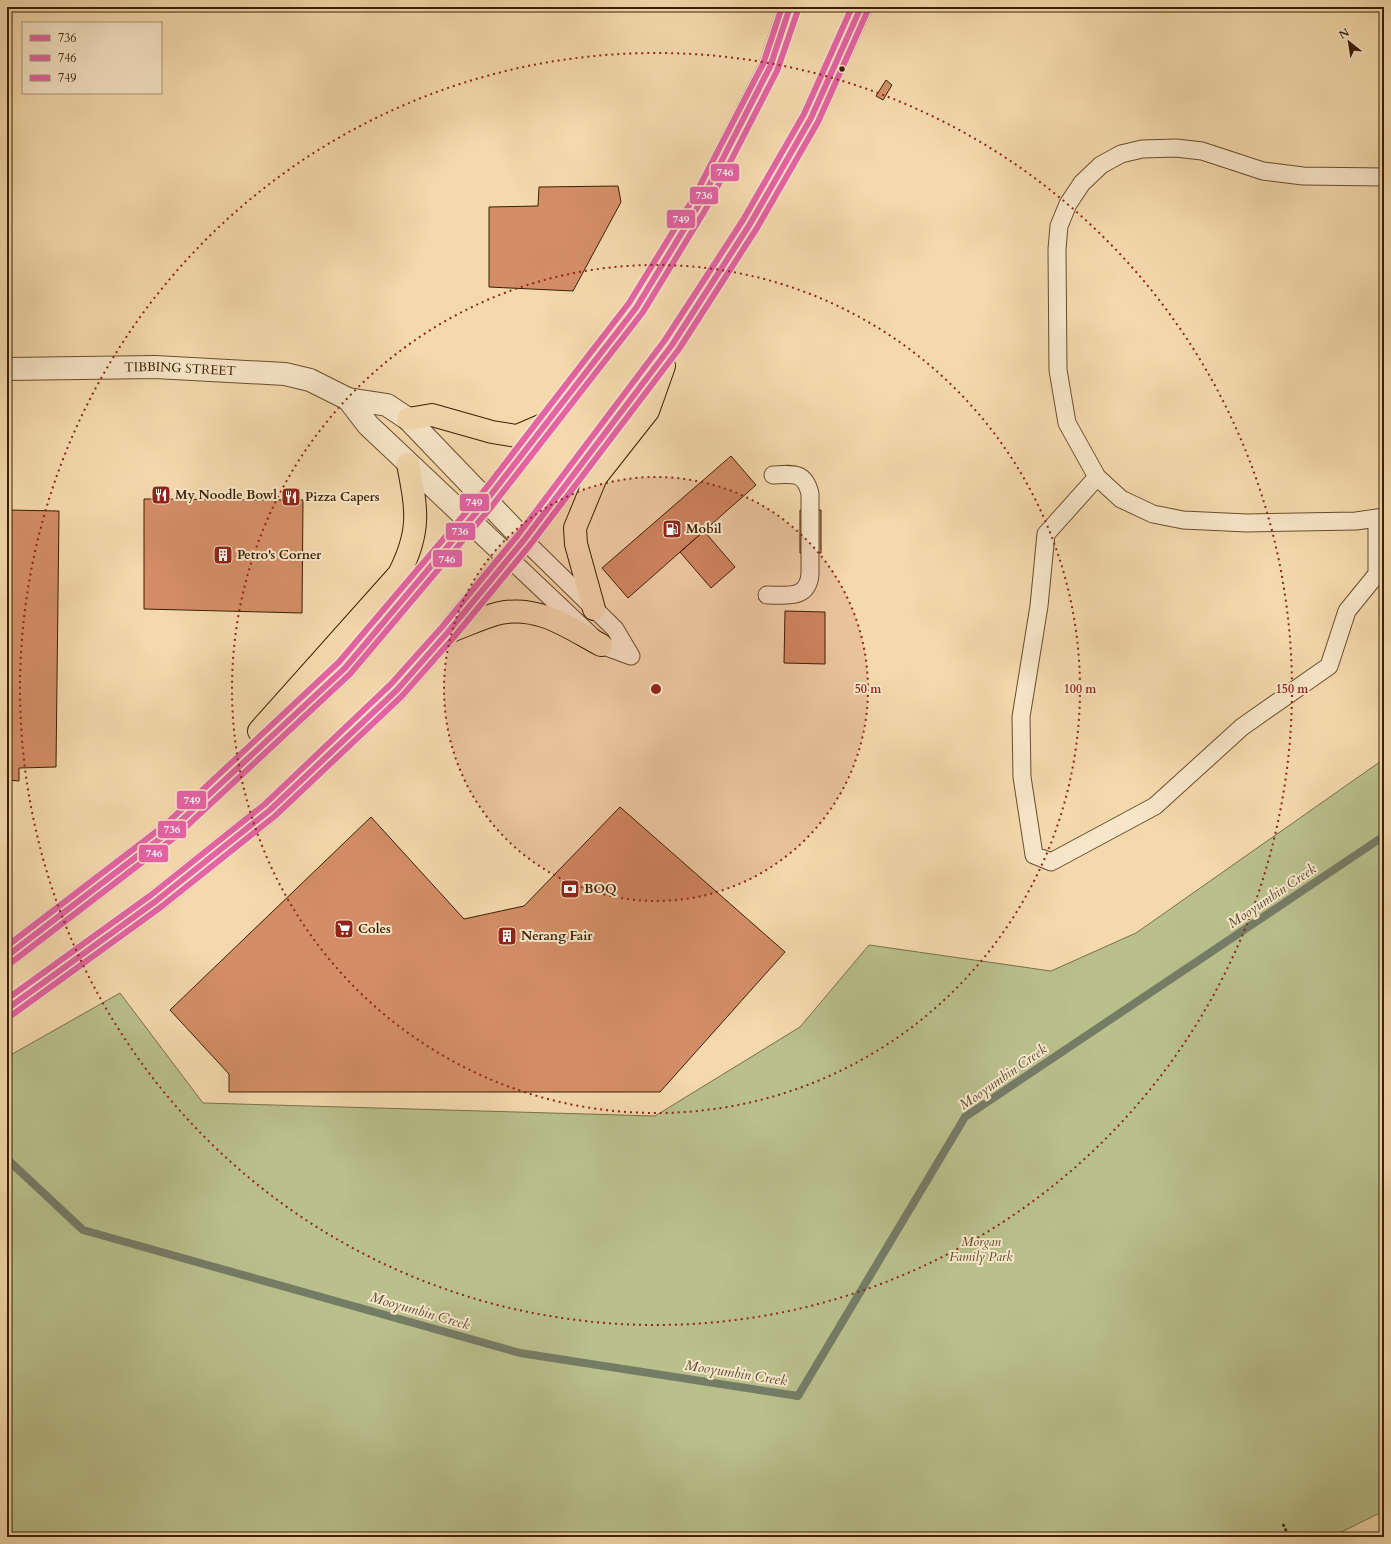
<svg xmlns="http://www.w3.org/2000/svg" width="1391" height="1544" font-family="Cardo,serif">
<rect width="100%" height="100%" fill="#f4d9ac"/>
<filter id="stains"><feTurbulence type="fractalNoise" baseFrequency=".005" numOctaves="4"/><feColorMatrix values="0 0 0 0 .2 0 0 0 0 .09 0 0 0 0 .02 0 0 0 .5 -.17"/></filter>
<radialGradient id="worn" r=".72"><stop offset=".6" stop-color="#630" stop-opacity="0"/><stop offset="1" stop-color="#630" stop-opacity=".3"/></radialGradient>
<path fill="#b9c08c" stroke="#7a7047" d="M1384,759v752l-53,26h-1324v-480l113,-64 83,110 452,13 145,-89 69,-82 182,26 85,-38z"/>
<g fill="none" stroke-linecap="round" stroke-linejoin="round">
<path stroke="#757c66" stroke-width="8" d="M7,1159l76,71 437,123 278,43 167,-279 419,-281"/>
</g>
<path fill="#d48e67" stroke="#3a2002" d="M886,80l6,5 -9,15 -7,-4z
M618,186l3,16 -48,89 -84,-4v-80l49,-1 1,-19z
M731,456l25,29 -128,113 -26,-30z
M144,499l159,1 -1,113 -158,-4z
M7,510l52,1 -3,256 -37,1v13l-12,-1z
M800,510h21v43h-21z
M704,531l31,36 -24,21 -31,-36z
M785,611l40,1v52l-41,-1z
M620,807l165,145 -125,140h-431v-18l-59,-64 201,-193 93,102 60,-13z"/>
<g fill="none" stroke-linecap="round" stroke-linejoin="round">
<g stroke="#684e2c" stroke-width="19">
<path id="lane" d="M1384,177l-81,-1 -40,-5 -61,-20 -26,-3 -34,1 -21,5 -20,11 -19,18 -14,21 -9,22 -2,23 1,121 9,53 30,54 24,22 32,15 30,6 64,3 109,-2 28,-4
M1097,477l-51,57 -7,72 -18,111 1,60 12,78 17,7 104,-56 87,-79 87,-61 18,-55 30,-37v-56
M524,540l91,89 16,27
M509,558l92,87 30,11
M767,595c19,0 41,5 43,-21v-80c-5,-23 -18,-20 -37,-19"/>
</g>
<g stroke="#684e2c" stroke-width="24">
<g id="street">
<path id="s1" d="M7,369l148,-2 130,7 25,6 38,19 39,6 21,14 116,121"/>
<path d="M348,399l20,26 141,133"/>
</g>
</g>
<g stroke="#3a2002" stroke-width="24">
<path id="primary" d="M408,419l24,-4 60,17 25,4 28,-12
M594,609l-18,-65 -1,-16 21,-51 52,-66 16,-45
M448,632c17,-6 35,-15 52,-19 39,-8 69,15 101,32
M259,731l140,-157c22,-43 18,-64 9,-110
M7,956l163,-125 175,-163 141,-167 150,-193 64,-105 70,-136 20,-60
M7,1009l149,-108 114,-91 127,-120 51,-58 76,-92 148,-195 78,-121 61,-106 50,-111"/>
</g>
<path stroke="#3a2002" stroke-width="2.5" stroke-dasharray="3 2" stroke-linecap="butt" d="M1283,1524l6,13"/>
<use href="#lane" stroke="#f8e6c9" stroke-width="17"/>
<use href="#street" stroke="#f8e6c9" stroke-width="22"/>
<use href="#primary" stroke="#f4d9ac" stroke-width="22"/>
<g stroke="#f8e6c9" stroke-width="9">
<path id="bus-1" d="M7,956l163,-125 175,-163 141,-167 150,-193 64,-105 70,-136 20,-60
M7,1009l149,-108 114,-91 127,-120 51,-58 76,-92 148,-195 78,-121 61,-106 50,-111"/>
</g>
<g stroke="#f8e6c9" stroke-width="9">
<path id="bus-2" d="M12,962l163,-125 175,-163 142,-168 151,-194 64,-105 70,-136 21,-61
M12,1015l149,-108 114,-91 127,-120 52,-59 76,-92 149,-196 78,-121 61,-106 50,-112"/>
</g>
<g stroke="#f8e6c9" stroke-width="9">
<path id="bus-3" d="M7,946l158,-121 174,-163 141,-166 149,-193 64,-104 70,-135 19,-57
M7,999l144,-104 114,-91 126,-120 51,-57 76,-92 147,-195 78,-120 61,-106 48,-107"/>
</g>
<use href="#bus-1" stroke="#e463a4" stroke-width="6"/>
<use href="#bus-2" stroke="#e463a4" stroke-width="6"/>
<use href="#bus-3" stroke="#e463a4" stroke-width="6"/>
</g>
<circle cx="656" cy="689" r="212" fill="#8f2418" fill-opacity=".12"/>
<g fill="none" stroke="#8f2418" stroke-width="2" stroke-dasharray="2 4">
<circle cx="656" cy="689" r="212"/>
<circle cx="656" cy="689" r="424"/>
<circle cx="656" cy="689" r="636"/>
</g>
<defs>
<g id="restaurant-square" transform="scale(1)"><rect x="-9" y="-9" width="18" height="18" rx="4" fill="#8f2418" stroke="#f8e6c9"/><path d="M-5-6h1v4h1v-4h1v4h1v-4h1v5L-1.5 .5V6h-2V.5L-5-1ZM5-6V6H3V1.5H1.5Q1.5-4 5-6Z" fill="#fff"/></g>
<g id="fuel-square" transform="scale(1)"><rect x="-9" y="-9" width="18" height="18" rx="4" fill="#8f2418" stroke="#f8e6c9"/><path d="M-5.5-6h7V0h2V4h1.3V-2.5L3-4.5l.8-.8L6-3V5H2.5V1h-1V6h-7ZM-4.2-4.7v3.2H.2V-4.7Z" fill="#fff"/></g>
<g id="building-square" transform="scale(1)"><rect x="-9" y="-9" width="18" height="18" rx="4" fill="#8f2418" stroke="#f8e6c9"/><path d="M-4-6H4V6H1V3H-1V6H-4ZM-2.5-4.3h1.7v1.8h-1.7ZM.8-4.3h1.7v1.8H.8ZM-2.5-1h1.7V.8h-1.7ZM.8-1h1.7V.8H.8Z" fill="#fff"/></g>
<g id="bank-square" transform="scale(1)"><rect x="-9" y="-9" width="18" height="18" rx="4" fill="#8f2418" stroke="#f8e6c9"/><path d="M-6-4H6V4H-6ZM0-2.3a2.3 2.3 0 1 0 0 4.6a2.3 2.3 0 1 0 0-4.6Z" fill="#fff"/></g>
<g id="supermarket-square" transform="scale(1)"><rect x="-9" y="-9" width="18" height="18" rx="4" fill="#8f2418" stroke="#f8e6c9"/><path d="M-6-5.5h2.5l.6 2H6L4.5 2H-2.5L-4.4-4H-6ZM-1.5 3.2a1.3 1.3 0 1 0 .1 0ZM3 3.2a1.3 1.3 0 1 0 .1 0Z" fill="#fff"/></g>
</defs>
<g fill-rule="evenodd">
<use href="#restaurant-square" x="161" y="495"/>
<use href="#restaurant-square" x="291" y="497"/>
<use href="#fuel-square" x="672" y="529"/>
<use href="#building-square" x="223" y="555"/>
<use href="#bank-square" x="570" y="889"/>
<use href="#supermarket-square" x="344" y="929"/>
<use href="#building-square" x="507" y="936"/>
</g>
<circle fill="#3a2002" stroke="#f8e6c9" stroke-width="1.5" cx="842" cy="69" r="3.5"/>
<g text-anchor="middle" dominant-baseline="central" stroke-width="4" stroke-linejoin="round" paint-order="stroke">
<g font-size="13" fill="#3a2002" stroke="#f8e6c9">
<text stroke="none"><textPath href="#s1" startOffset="173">TIBBING STREET</textPath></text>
</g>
<g font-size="13" font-weight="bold" fill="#3a2002" stroke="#f8e6c9" text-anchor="start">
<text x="175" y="495">My Noodle Bowl</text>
<text x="305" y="497">Pizza Capers</text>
<text x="686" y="529">Mobil</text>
<text x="237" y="555">Petro's Corner</text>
<text x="584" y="889">BOQ</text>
<text x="358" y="929">Coles</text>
<text x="521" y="936">Nerang Fair</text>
</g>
<g font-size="13" font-style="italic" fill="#5a4824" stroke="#f8e6c9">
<text x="981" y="1242">Morgan<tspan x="981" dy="15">Family Park</tspan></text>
</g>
<g font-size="14" font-style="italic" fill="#574e34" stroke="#f8e6c9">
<text transform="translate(1272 896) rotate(-34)">Mooyumbin Creek</text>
<text transform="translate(1003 1077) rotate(-35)">Mooyumbin Creek</text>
<text transform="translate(420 1311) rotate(16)">Mooyumbin Creek</text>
<text transform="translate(736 1373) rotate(9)">Mooyumbin Creek</text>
</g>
</g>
<circle cx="656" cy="689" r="6" fill="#8f2418" stroke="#f8e6c9" stroke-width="2"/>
<g font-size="12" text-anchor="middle" font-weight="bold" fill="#8f2418" stroke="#f8e6c9" stroke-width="4" stroke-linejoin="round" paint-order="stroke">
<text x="868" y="693">50 m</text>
<text x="1080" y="693">100 m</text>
<text x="1292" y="693">150 m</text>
</g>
<g stroke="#f8e6c9" stroke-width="1.5">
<rect x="710" y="163" width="30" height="19" rx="4" fill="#e463a4"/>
<rect x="689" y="186" width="30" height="19" rx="4" fill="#e463a4"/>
<rect x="666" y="209" width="30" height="20" rx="4" fill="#e463a4"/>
<rect x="459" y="493" width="31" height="19" rx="4" fill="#e463a4"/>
<rect x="445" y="522" width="31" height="19" rx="4" fill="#e463a4"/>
<rect x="432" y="549" width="31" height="19" rx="4" fill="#e463a4"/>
<rect x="176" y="790" width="31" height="20" rx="4" fill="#e463a4"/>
<rect x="157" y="820" width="30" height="19" rx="4" fill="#e463a4"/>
<rect x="138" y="844" width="31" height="19" rx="4" fill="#e463a4"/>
</g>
<g font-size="11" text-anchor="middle" font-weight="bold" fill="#fff">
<text x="725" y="176">746</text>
<text x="704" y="199">736</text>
<text x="681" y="223">749</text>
<text x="474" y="506">749</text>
<text x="460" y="535">736</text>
<text x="447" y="563">746</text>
<text x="192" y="804">749</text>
<text x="172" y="833">736</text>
<text x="154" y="857">746</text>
</g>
<rect width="1391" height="1544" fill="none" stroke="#f4d9ac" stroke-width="24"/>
<rect x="8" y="8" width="1375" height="1528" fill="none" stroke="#3a2002" stroke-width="2"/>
<rect x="12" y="12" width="1367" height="1520" fill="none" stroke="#3a2002"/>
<rect x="22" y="22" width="140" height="72" fill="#f8e6c9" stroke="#ac9779"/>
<rect x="30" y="35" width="20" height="6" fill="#e463a4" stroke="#ac9779"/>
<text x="58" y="42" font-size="12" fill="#3a2002">736</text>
<rect x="30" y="55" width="20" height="6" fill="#e463a4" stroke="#ac9779"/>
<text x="58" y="62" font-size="12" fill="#3a2002">746</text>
<rect x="30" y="75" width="20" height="6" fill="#e463a4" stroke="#ac9779"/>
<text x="58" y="82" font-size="12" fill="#3a2002">749</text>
<g transform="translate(1349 42) rotate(330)" stroke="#f8e6c9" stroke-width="3" paint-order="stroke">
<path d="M0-3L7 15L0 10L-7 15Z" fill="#3a2002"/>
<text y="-6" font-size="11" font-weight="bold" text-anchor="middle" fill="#3a2002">N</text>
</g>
<rect width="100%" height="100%" filter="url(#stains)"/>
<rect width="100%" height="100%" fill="url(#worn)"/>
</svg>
